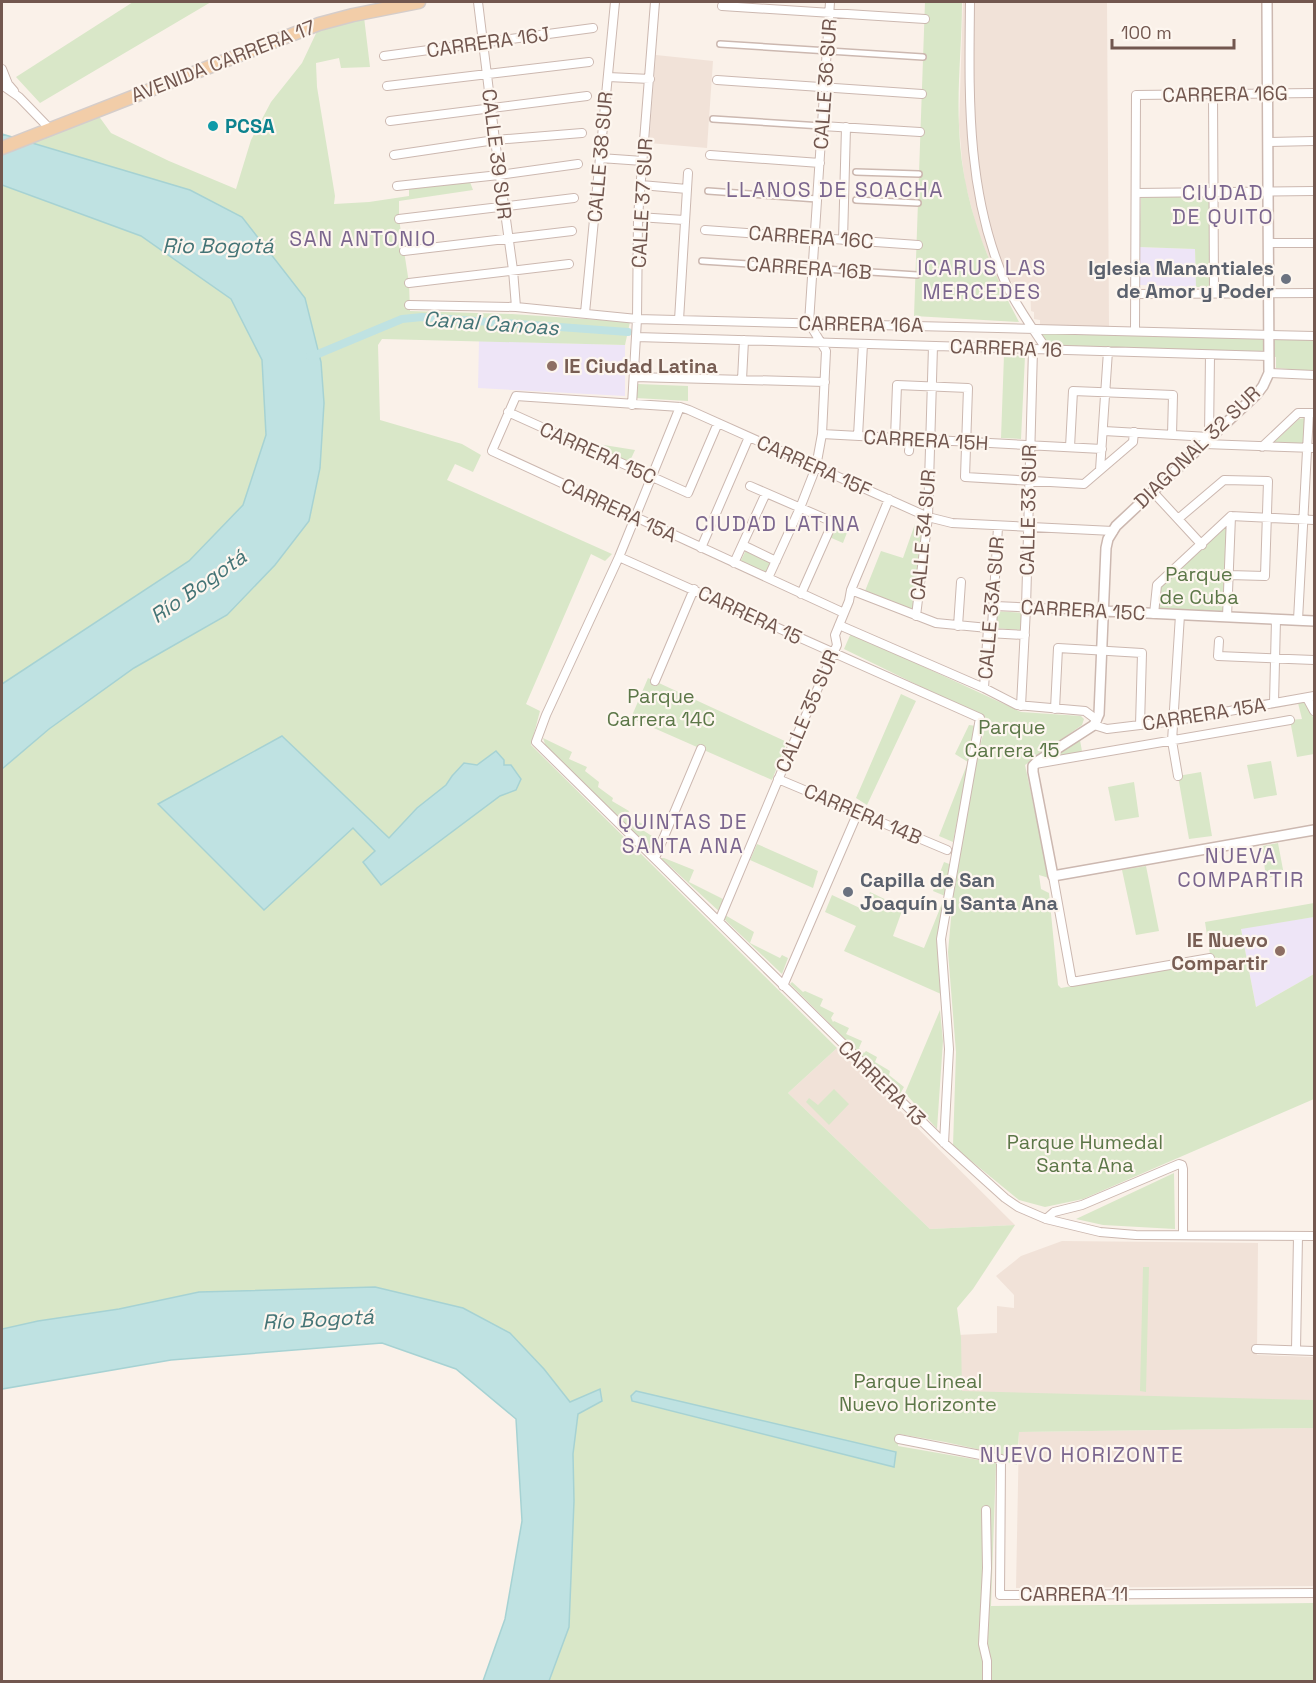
<svg xmlns="http://www.w3.org/2000/svg" width="1316" height="1683" font-family="'Space Grotesk',sans-serif">
<rect width="100%" height="100%" fill="#faf1e9"/>
<path fill="#f1e2d8" d="M963,2h144l2,325 -69,-2v-5l-6,-1v-7l-3,-1 -1,-26h-17l-1,-3 -12,5 -23,-58 -12,-46 -3,-23 -3,-35z
M656,55l57,6 -6,87 -58,-5z
M837,1048l178,177 -85,4 -142,-136z
M1062,1241l196,2 -1,112 57,2v44l-355,-6 -1,-60 39,-2v-27l17,2v-13l-18,-19 25,-20z
M1314,1428v158l-298,2 3,-156z"/>
<path fill="#eee5f7" d="M1139,247l56,2 1,38 -56,-2z
M479,341l146,4v51l-147,-8z
M1314,917v57l-58,33 -15,-79z"/>
<path fill="#d9e7c8" d="M133,2h78l-171,101 -24,-26z
M925,2h37c0,41 -5,83 -3,124 2,71 27,134 60,196l-105,-6z
M364,17l6,50 -29,1 -2,-10 -23,5 1,24 18,109 -1,8 35,-2 40,-6v-8l61,-6 3,8 -74,11v18l10,64 1,28 102,3 118,8 -5,23 -243,-6 -4,6 2,75 82,24 19,11 -8,17 -18,-8 -8,16 165,74 -7,7 -14,-7 -65,150 14,7 -9,34 306,303 -49,45 142,136 85,-4 -42,64 -16,19 4,30 1,53 352,9v28l-295,4 -2,33 -10,-3 -3,-7 -59,-13 -46,-8 -1,12 98,17 -5,143 323,-3v78h-765l20,-54 4,-173 5,-40 23,-13 -31,1 -26,-33 -35,-37 -390,-23 -81,12 -36,8v-560l47,-40 85,-61 92,-53 49,-50 34,-44 11,-53 4,-65 -3,-41 -16,-64 -115,-108 -160,-47 68,-28 13,18 58,28 67,28 15,-49 20,-38 31,-39 17,-36z
M2,185l139,51 90,63 31,61 4,75 -23,70 -54,56 -187,123z
M1141,197h70l-1,90h-14l-1,-38 -56,-2z
M1041,331l273,5v35l-38,-3v-11l-7,-1 -222,-6z
M1004,355l21,1 -4,83 -20,-1z
M638,384l50,2v15l-52,-3z
M1305,418l-1,26h-32l27,-25z
M585,442l50,8 -6,13z
M833,522l15,8 -5,13 -16,-7z
M915,524l10,3 -12,85 -48,-21 16,-40 22,7z
M1228,525l-5,86 -65,-3 1,-20z
M746,550l25,11 -6,14 -25,-13z
M994,611l30,2 -2,17 -28,-2z
M851,633l170,79 60,4 3,3 -2,6 -57,40 24,113 -10,-3 2,14 8,4 9,92 3,3 150,-27 -6,-39 109,-19v14l-73,12 15,78 58,-33v125l-231,100 -38,8 -26,-7 -66,-54 3,-94 -8,-100 6,-67 19,-111 14,-55 -143,-70z
M648,678l139,64 -15,38 -141,-62z
M901,694l15,7 -49,104 -11,-7z
M1305,701l9,18v35l-17,3 -7,-37 12,-1 -4,-16z
M969,725l7,1 -23,116 -14,-6 29,-74 -13,-8z
M543,738l29,14 -3,7 18,8 -2,4 14,11 -1,5 15,11 -1,3 17,10 -2,5 16,8 -2,5 14,9 -3,12 -106,-103z
M1080,740l3,17 -37,4z
M1271,761l6,34 -23,4 -7,-34z
M1201,772l11,64 -23,3 -11,-63z
M1134,782l5,35 -24,4 -7,-34z
M1278,843l6,32 -18,3 -4,-32z
M757,844l61,27 -5,17 -63,-28z
M661,858h3l30,12 -5,12 38,19 -5,13z
M944,862l8,3 -15,74 4,55 -97,-43 12,-25 -31,-14 7,-17 30,14 8,-17 33,16 -10,28 31,12 21,-52 -12,-5z
M1146,866l13,65 -23,4 -14,-65z
M725,915l29,17 -4,11 30,15 2,-3 6,3 -6,16 -59,-56z
M792,982l11,10 2,-1 18,8 -3,7 14,7 -3,5 2,4 1,-1 15,7 -3,6 16,7 -3,7 5,5 2,-2 11,6 -2,5 15,9 -1,4 15,12 -4,7 -110,-110z
M940,1010l3,31 -6,88 -32,-36z
M834,1089l15,15 -20,21 -23,-23 3,-4 9,7z
M1174,1173l1,56 -72,-4 -27,-6z
M1143,1267h6l-3,125 -6,-1z"/>
<path fill="#bfe2e2" stroke="#a6d2d3" stroke-width="1.5" d="M2,134l188,56 52,27 63,81 16,64 3,41 -4,65 -11,53 -34,44 -48,50 -93,53 -85,61 -47,40v-85l187,-123 54,-56 23,-70 -4,-75 -31,-61 -90,-63 -139,-51z
M282,736l107,102 28,-30 29,-23 6,-9 12,-13 13,2 19,-14 8,9v5h7l10,14 -5,11 -16,6 -119,89 -18,-23 12,-11 -22,-23 -89,82 -106,-106z
M375,1287l88,21 47,25 34,36 26,33 30,-13 2,12 -24,13 -5,40 1,47 -5,126 -20,54h-66l22,-62 17,-98 -6,-102 -60,-50 -74,-26 -211,17 -169,29v-60l36,-8 81,-12 80,-17z
M636,1391l260,61 -2,15 -262,-66 -1,-5z"/>
<g fill="none" stroke-linecap="round" stroke-linejoin="round">
<path stroke="#bfe2e2" stroke-width="8" d="M310,356l8,-2 84,-35 20,-2 206,15"/>
<g stroke="#ccb8b0" stroke-width="8">
<path id="pedestrian" d="M720,44l203,13
M713,119l109,7
M856,172l63,2
M708,191l109,8
M856,200l62,3
M702,261l215,14"/>
</g>
<g stroke="#ccb8b0" stroke-width="10">
<path id="minor" d="M478,2l17,138 18,130 3,37
M970,2c-1,95 -4,192 36,282 11,23 27,45 41,66
M722,6l203,13
M384,56l209,-28
M2,69l6,15 6,7
M608,77l42,2
M717,80l205,14
M2,85l17,12 31,32
M387,86l202,-24
M1213,94l1,199
M390,121l197,-25
M822,126l98,6
M1268,142l46,-1
M394,155l101,-15 87,-7
M710,155l110,8
M600,158l43,3
M641,185l46,4
M397,186l102,-11 79,-11
M1136,193l178,-2
M638,217l46,3
M399,219l175,-21
M705,230l213,15
M843,240l3,-113
M1268,243h46
M404,251l168,-20
M409,283l160,-19
M1135,294l179,-1
M409,305l107,2 121,12 677,17
M585,313l30,-311
M679,320l9,-147
M1135,331l1,-236 178,-2
M636,337l633,19
M1269,373l45,2
M634,377l191,5
M742,380l2,-40
M632,405l5,-86 1,-102 17,-215
M680,407l-61,150 -73,158 -10,27 408,401 61,55 13,9 28,12 54,13 36,3 178,1
M508,412l180,81 30,-70
M1104,431l105,6 1,-82
M822,434l280,15
M858,436l5,-92
M895,438l2,-53 71,3 -3,89 119,7 49,-42 1,-10
M1205,444l109,4
M1070,447l3,-56 100,4 -1,40
M1262,447l36,-34h16
M909,451l1,-12
M1100,470l8,-119
M750,486l83,36 -32,72
M1153,492l49,53
M1231,516l83,4
M1178,519l46,-39 44,1 -3,95 -36,-1
M743,545l33,16
M701,548l48,-111
M619,557l361,161 -39,221 8,110 -5,94
M734,563l32,-70
M768,578l32,-70 16,-41 6,-33 4,-83 -17,-28 21,-321
M851,590l85,33 52,5
M995,606l109,5
M844,613l-352,-162 24,-55 164,11 9,3 239,107 24,6 161,8
M1154,614l3,-29 74,-69
M916,616l12,-99 5,-171
M1227,617l4,-101
M1298,620l11,-207
M839,625l145,63 33,17 68,6 12,9
M958,626l3,-44
M988,633l37,2
M1219,641l-1,15 96,4
M655,681l39,-92
M984,688l4,-60 4,-1 6,-100
M1307,698l7,13
M1274,703l2,-84
M1021,706l5,-98 7,-259
M1055,709l3,-61 84,5 -2,72
M1094,725l13,4 66,-8 141,-25
M1035,764l255,-44
M1178,776l-6,-35 8,-126
M778,779l169,71
M655,858l46,-109
M1053,876l19,106 138,-24
M719,921l75,-179 43,-97 -2,-10 14,-34 2,-11 38,-91
M783,986l75,-174
M1046,1219l8,-7 28,-7 97,-41 3,1 1,4v66
M1256,1349l58,2
M1296,1350l2,-114
M899,1439l102,20 -1,136 314,-2
M986,1510l1,58 -4,76 4,17v21"/>
</g>
<g stroke="#ccb8b0" stroke-width="12">
<path id="tertiary" d="M1267,2l2,371 -6,13 -6,8 -141,132 -8,13 -2,9 -7,166 -5,11 -56,36 -5,5v6l20,104 261,-46
M1104,611l210,10"/>
</g>
<g stroke="#d5cdca" stroke-width="15">
<path id="primary" d="M2,148l317,-124 34,-9 66,-13"/>
</g>
<use href="#pedestrian" stroke="#fff" stroke-width="5"/>
<use href="#minor" stroke="#fff" stroke-width="8"/>
<use href="#tertiary" stroke="#fff" stroke-width="9"/>
<use href="#primary" stroke="#f2cda8" stroke-width="12"/>
</g>
<circle fill="#0f9aa8" stroke="#fdf6ef" stroke-width="2" cx="213" cy="126" r="6"/>
<g fill="#6b7280" stroke="#fdf6ef" stroke-width="2">
<circle cx="1286" cy="279" r="6"/>
<circle cx="848" cy="892" r="6"/>
</g>
<g fill="#8d6e63" stroke="#fdf6ef" stroke-width="2">
<circle cx="552" cy="366" r="6"/>
<circle cx="1280" cy="951" r="6"/>
</g>
<g text-anchor="middle" dominant-baseline="central" stroke-width="4.5" stroke-linejoin="round" paint-order="stroke">
<g font-size="20" fill="#72574f" stroke="#fdf6ef">
<text transform="translate(488 42) rotate(-8)">CARRERA 16J</text>
<text transform="translate(223 61) rotate(-21)">AVENIDA CARRERA 17</text>
<text transform="translate(825 84) rotate(-86)">CALLE 36 SUR</text>
<text transform="translate(1225 94) rotate(-1)">CARRERA 16G</text>
<text transform="translate(497 154) rotate(83)">CALLE 39 SUR</text>
<text transform="translate(600 157) rotate(-85)">CALLE 38 SUR</text>
<text transform="translate(642 203) rotate(-87)">CALLE 37 SUR</text>
<text transform="translate(811 237) rotate(4)">CARRERA 16C</text>
<text transform="translate(809 268) rotate(4)">CARRERA 16B</text>
<text transform="translate(861 324) rotate(1)">CARRERA 16A</text>
<text transform="translate(1006 348) rotate(2)">CARRERA 16</text>
<text transform="translate(926 440) rotate(3)">CARRERA 15H</text>
<text transform="translate(1197 447) rotate(-44)">DIAGONAL 32 SUR</text>
<text transform="translate(598 453) rotate(24)">CARRERA 15C</text>
<text transform="translate(814 466) rotate(24)">CARRERA 15F</text>
<text transform="translate(619 510) rotate(25)">CARRERA 15A</text>
<text transform="translate(1028 510) rotate(-89)">CALLE 33 SUR</text>
<text transform="translate(923 535) rotate(-85)">CALLE 34 SUR</text>
<text transform="translate(991 608) rotate(-85)">CALLE 33A SUR</text>
<text transform="translate(1083 610) rotate(3)">CARRERA 15C</text>
<text transform="translate(750 615) rotate(25)">CARRERA 15</text>
<text transform="translate(807 711) rotate(-67)">CALLE 35 SUR</text>
<text transform="translate(1204 714) rotate(-9)">CARRERA 15A</text>
<text transform="translate(863 814) rotate(23)">CARRERA 14B</text>
<text transform="translate(882 1083) rotate(44)">CARRERA 13</text>
<text x="1074" y="1594">CARRERA 11</text>
</g>
<g font-size="20" font-weight="bold" fill="#0d838f" stroke="#fdf6ef" text-anchor="start">
<text x="225" y="126">PCSA</text>
</g>
<g font-size="20" font-weight="bold" fill="#5b616d" stroke="#fdf6ef" text-anchor="end">
<text x="1274" y="268">Iglesia Manantiales<tspan x="1274" dy="23">de Amor y Poder</tspan></text>
<text x="860" y="880" text-anchor="start">Capilla de San<tspan x="860" dy="23">Joaquín y Santa Ana</tspan></text>
</g>
<g font-size="20" font-weight="bold" fill="#785e54" stroke="#fdf6ef" text-anchor="start">
<text x="564" y="366">IE Ciudad Latina</text>
<text x="1268" y="940" text-anchor="end">IE Nuevo<tspan x="1268" dy="23">Compartir</tspan></text>
</g>
<g font-size="20" fill="#5c7748" stroke="#fdf6ef">
<text x="1199" y="574">Parque<tspan x="1199" dy="23">de Cuba</tspan></text>
<text x="661" y="696">Parque<tspan x="661" dy="23">Carrera 14C</tspan></text>
<text x="1012" y="727">Parque<tspan x="1012" dy="23">Carrera 15</tspan></text>
<text x="1085" y="1142">Parque Humedal<tspan x="1085" dy="23">Santa Ana</tspan></text>
<text x="918" y="1381">Parque Lineal<tspan x="918" dy="23">Nuevo Horizonte</tspan></text>
</g>
<g font-size="21" letter-spacing="1.5" fill="#7b668e" stroke="#fdf6ef">
<text x="835" y="189">LLANOS DE SOACHA</text>
<text x="1223" y="192">CIUDAD<tspan x="1223" dy="24">DE QUITO</tspan></text>
<text x="363" y="238">SAN ANTONIO</text>
<text x="982" y="267">ICARUS LAS<tspan x="982" dy="24">MERCEDES</tspan></text>
<text x="778" y="523">CIUDAD LATINA</text>
<text x="683" y="821">QUINTAS DE<tspan x="683" dy="24">SANTA ANA</tspan></text>
<text x="1241" y="855">NUEVA<tspan x="1241" dy="24">COMPARTIR</tspan></text>
<text x="1082" y="1454">NUEVO HORIZONTE</text>
</g>
<g font-size="21" font-style="italic" fill="#447476" stroke="#fdf6ef">
<text x="218" y="245">Rio Bogotá</text>
<text transform="translate(491 323) rotate(4)">Canal Canoas</text>
<text transform="translate(198 586) rotate(-35)">Río Bogotá</text>
<text transform="translate(318 1319) rotate(-3)">Río Bogotá</text>
</g>
</g>
<rect width="1316" height="1683" fill="none" stroke="#72574f" stroke-width="6"/>
<path d="M1112 39v9h122v-9" fill="none" stroke="#72574f" stroke-width="3"/>
<text x="1121" y="39" font-size="18" fill="#72574f" stroke="#fdf6ef" stroke-width="4.5" paint-order="stroke">100 m</text>
</svg>
